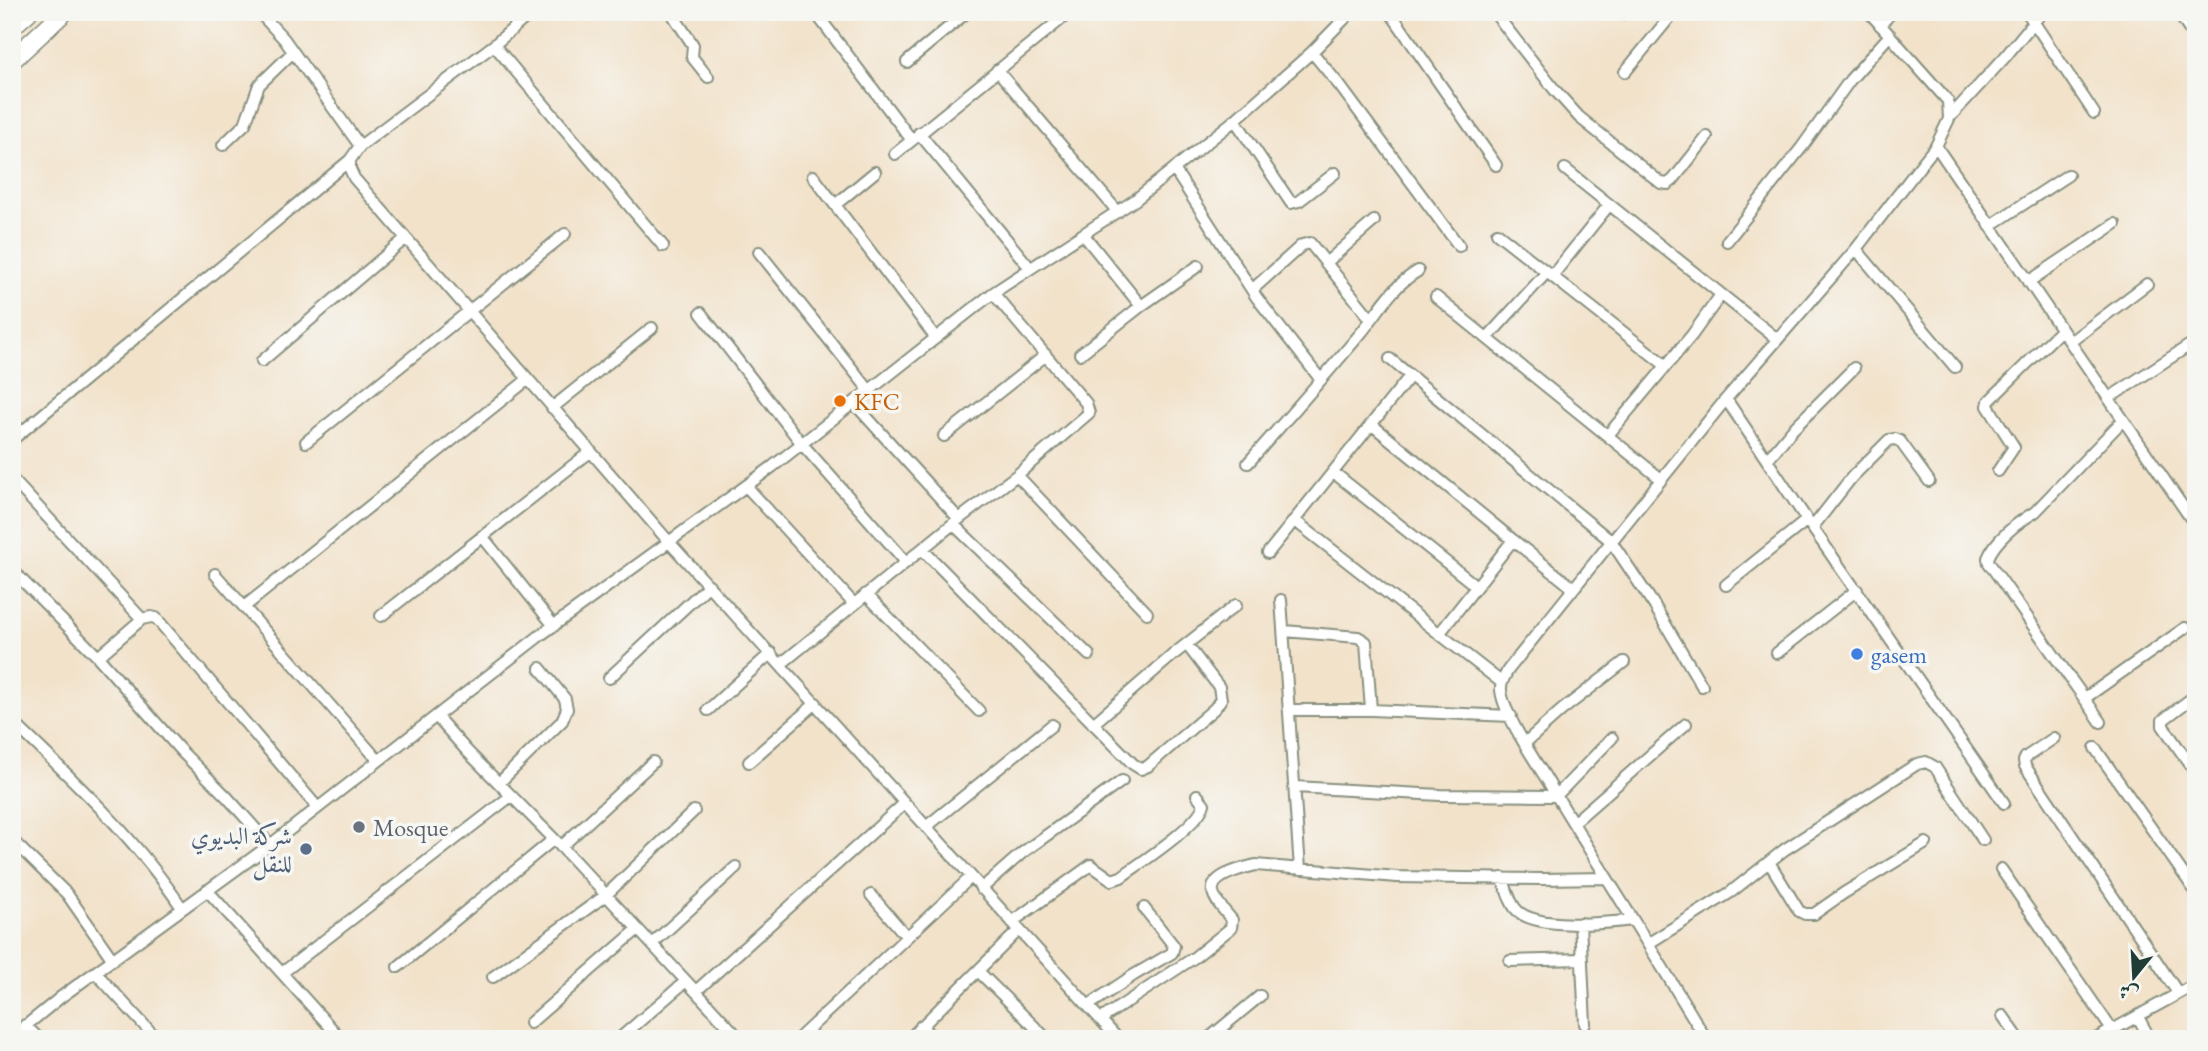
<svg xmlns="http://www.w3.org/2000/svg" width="2208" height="1051" font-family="'EB Garamond',Amiri,serif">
<rect width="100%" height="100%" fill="#f6f6f2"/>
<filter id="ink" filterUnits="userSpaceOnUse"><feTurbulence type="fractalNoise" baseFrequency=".0143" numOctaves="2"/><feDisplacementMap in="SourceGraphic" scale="14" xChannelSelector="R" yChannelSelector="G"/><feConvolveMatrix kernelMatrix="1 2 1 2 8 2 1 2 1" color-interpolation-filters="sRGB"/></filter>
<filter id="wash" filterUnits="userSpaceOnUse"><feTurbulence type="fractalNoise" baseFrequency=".00686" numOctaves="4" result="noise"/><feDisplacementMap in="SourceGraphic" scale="28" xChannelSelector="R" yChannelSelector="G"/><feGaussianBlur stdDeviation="1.57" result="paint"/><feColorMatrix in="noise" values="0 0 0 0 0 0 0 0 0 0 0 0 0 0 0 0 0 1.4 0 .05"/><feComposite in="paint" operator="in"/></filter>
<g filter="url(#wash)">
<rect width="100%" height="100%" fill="#f2e2ca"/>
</g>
<g filter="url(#ink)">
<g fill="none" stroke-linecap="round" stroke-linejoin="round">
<g stroke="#88907f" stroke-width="14">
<path id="minor" d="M259,12l25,27 76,107
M671,12l22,33 -1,12 16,20
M1390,12l106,153
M1494,12l60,77 25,28 82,66 7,1 5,-4 34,-43
M2027,12l67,101
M1622,14l4,-2
M818,16l93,123
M1880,25l12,-13
M494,45l169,201
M1312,52l28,34 119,160
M907,62l60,-50
M997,70l121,142
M1625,72l49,-60
M1949,118l56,-61 37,-45
M1235,120l56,83 8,-2 36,-28
M919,133l111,135
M223,145l22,-21 14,-39 34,-33
M1936,146l260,380
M895,154l175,-142
M350,160v9l4,9 316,365 448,496
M1174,169l83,129 64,82
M1565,169l212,170
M813,176l123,162
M835,205l40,-33
M1990,226l78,-51
M1497,233l168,132
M1083,234l58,72
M1727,241l75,-94 48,-67 40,-45
M1856,249l99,118
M759,252l110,138
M1327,262l47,-41
M1552,276l57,-71
M2028,282l87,-58
M1252,290l50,-45 8,-2 61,76
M1436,297l225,182
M701,313l101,131 104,118
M1487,338l60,-66
M2070,342l77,-58
M1080,354l61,-48 57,-40
M1390,359l221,182 43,64 48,81
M262,361l144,-123
M2109,398l87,-57
M1726,399l81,121 197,283
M854,403l105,116
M552,408l100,-80
M1371,424l142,116
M1608,435l84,-100 28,-39
M944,436l102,-81
M12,440l338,-280 10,-14 134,-101 38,-33
M306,442l259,-208
M1767,460l25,-30 62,-62
M1248,463c38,-43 76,-86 113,-130 19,-23 30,-46 57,-62
M1998,471l16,-24 -26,-41 1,-5 72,-71
M1333,472l143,114
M1017,475l130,138
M12,479l130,140
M746,486l108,118
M1294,520l207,162
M953,524l136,131
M1812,528l40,-51 37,-37 6,-1 5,2 29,40
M482,536l72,90
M922,549l211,215 8,5 7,-3 67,-58 6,-9 -2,-12 -32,-42
M1268,553l142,-177
M12,570l86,87 83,94 46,46 43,48
M215,574l163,186
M1726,585l81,-65
M866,594l113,117
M1281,600l19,269
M244,607l283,-227
M381,616l209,-164
M1284,631l74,6 8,5 5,68
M1439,634l74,-94 60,48
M1777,653l80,-63
M98,657l44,-38 9,-2 5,1 161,189
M781,664l178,-145 58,-44 72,-62 -3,-10 -93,-110
M609,678l100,-93
M2196,695l-33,25v6l33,47
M2085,698l100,-70
M708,710l63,-57
M1290,710h81l140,6
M436,716l31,35 87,88 186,200
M12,721c61,59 123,116 170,187
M2101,722l-112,-159 -1,-5c7,-18 30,-36 47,-46l88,-92
M1093,724l81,-70 62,-49
M2054,738l-28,19 -2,4 1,5 153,227
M1525,743l37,-33 62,-48
M2095,748l101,144
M749,762l67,-59
M499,783l63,-62 5,-12 -2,-10 -25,-31
M1295,787l145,8 116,1 56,-58
M1573,823l113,-99
M926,827l126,-102
M12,840l55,54 46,66
M561,847l92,-85
M1769,862l30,49 6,3h9l30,-21 82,-50
M2001,869l111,161
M1502,878c4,9 7,22 13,30 17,23 93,15 118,12
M981,889l41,-36 100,-72
M207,890l134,149
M871,895l36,42
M1012,922l79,-57 21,15 9,-3c19,-14 78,-52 83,-73l-7,-9
M1580,923l5,101
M1649,943l82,-51 53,-42 133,-86 9,-2 9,5 48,73
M652,944l84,-77
M1510,961l72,-2
M398,967l156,-128
M978,971l69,68
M96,973l61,66
M282,973l229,-177
M493,977l113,-82 88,-84
M696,991l209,-188
M1089,1005l45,-30 38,-22 2,-7 -30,-38
M2003,1016l16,23
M2138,1017l12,22
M1101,1019l94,-62 36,-29 1,-8c-6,-8 -17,-18 -19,-28 -3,-17 31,-24 43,-27l141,12 145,2 64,-1
M530,1023l108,-94
M25,1025l14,14
M921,1026l13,13
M12,1037l49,-40 209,-152 272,-211 230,-167 221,-174 142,-93 100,-80 77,-68 39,-40
M619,1039l67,-58
M798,1039l173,-162
M909,1039l110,-109
M1208,1039l52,-43
M1706,1039c-52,-87 -107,-172 -159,-259 -13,-21 -44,-67 -46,-90 -1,-7 4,-14 7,-20l218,-271 130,-150 68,-88 12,-15 13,-27 -1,-18 -79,-89
M2096,1039l100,-55"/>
</g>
<g stroke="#88907f" stroke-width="16">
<path id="tertiary" d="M2179,12l17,26"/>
</g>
<g stroke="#88907f" stroke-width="21">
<path id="trunk" d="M12,26l16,-14
M12,60l52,-48"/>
</g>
<use href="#minor" stroke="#fff" stroke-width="10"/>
<use href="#tertiary" stroke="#fff" stroke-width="12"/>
<use href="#trunk" stroke="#fff" stroke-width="18"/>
</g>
</g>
<circle fill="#e8710a" stroke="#f6f6f2" stroke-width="2.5" cx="840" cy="401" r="7"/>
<circle fill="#3f7fe0" stroke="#f6f6f2" stroke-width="2.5" cx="1857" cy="654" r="7"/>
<circle fill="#6b7280" stroke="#f6f6f2" stroke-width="2.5" cx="359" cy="827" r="7"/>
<circle fill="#5c6f8a" stroke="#f6f6f2" stroke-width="2.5" cx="306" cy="849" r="7"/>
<g text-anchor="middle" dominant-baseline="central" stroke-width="7" stroke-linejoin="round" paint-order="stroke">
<g font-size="24" fill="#c56008" stroke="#f6f6f2" text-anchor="start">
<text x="854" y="401">KFC</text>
</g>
<g font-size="24" fill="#366cbe" stroke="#f6f6f2" text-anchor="start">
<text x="1871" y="654">gasem</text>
</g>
<g font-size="24" fill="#5b616d" stroke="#f6f6f2" text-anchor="start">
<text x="373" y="827">Mosque</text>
</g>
<g font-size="24" fill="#4e5e75" stroke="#f6f6f2" text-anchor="end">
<text x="292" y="835">شركة البديوي<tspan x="292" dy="28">للنقل</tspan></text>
</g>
</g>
<rect width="2208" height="1051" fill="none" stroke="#f6f6f2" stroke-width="42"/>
<g transform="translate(2134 977) rotate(198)" stroke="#f6f6f2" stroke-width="5" paint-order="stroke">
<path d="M0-5L12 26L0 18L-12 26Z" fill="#1f3d34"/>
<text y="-10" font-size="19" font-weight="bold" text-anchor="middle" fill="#1f3d34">ش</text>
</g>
</svg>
